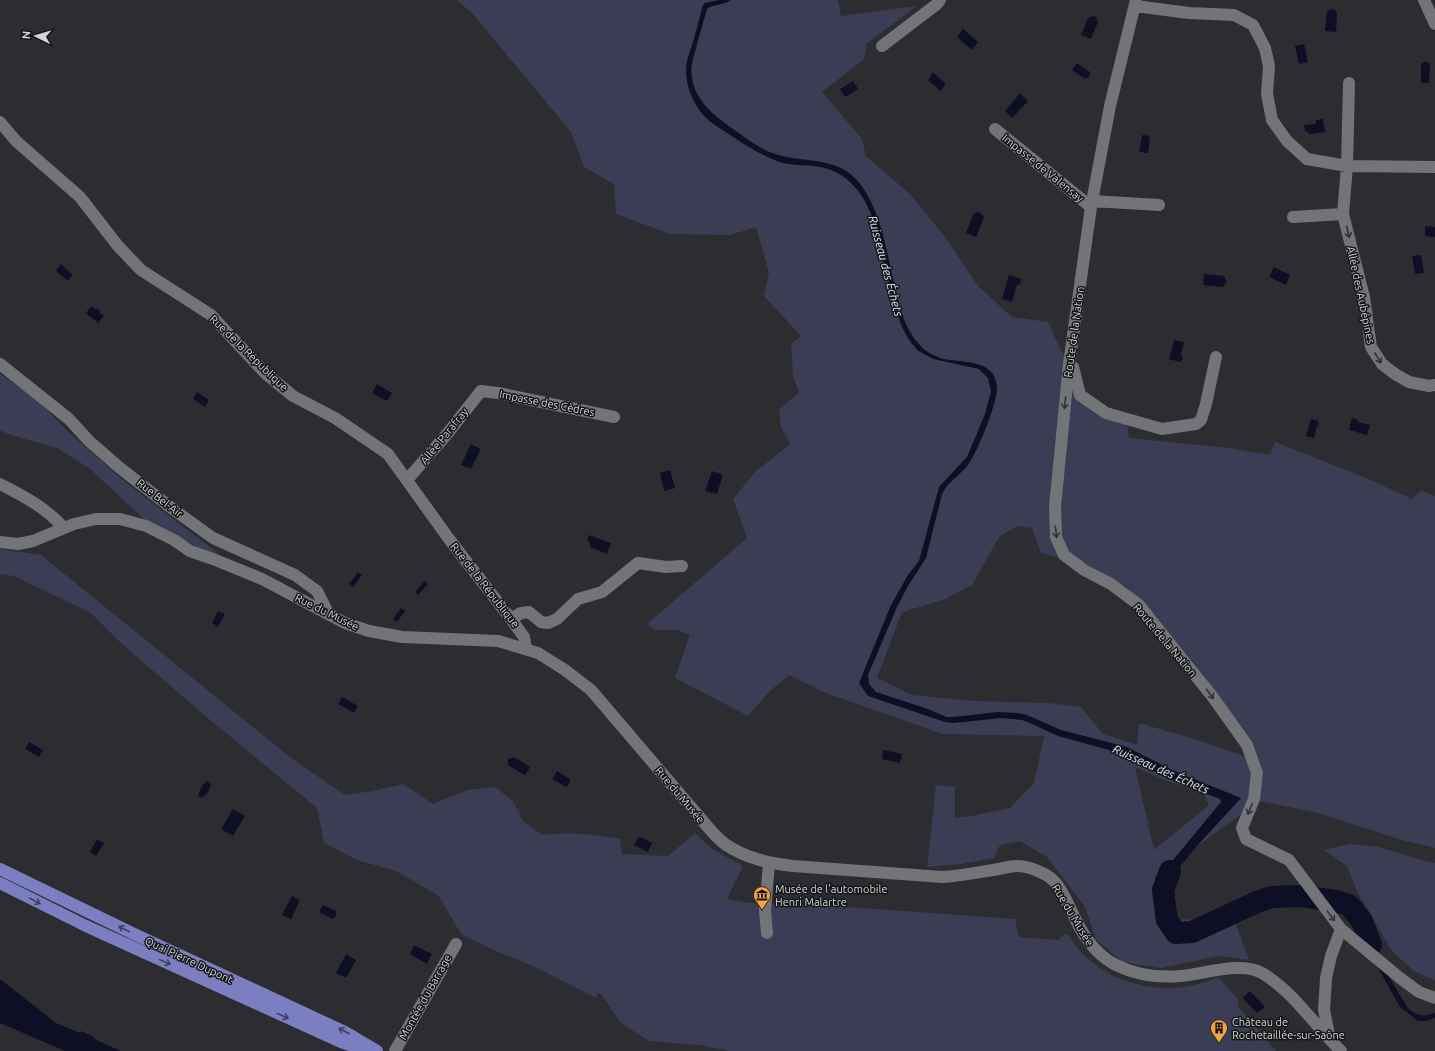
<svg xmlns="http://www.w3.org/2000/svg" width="1435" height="1051" font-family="Ubuntu,sans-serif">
<rect width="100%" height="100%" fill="#2d2d31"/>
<path fill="#3a3d54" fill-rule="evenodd" d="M457,0h381l3,16 76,-10 -51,38 -2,15 -42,33 40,47 4,17 44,38 35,43 33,49 34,31 36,5 11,24 32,57 35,13 3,22 100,10 41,7 5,-13 89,35 48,22 9,-9 14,6v352l-33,-8 -84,-27 -58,-12 -105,75v44l52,-1 28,3 14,38 -30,-4 -59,12 -38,-6 -26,-23 -11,-32 -38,-50 -27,-16 -20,4 -6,13 -33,6 -34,3 9,-82 19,2v31l16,-2 39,-8 24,-25 10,-47 -101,-2 -117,-41 -37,-18 -19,16 -22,25 -73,-38 15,-43 -12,-5h-23l-8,-6 100,-86 -14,-39 22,-27 35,-28 -9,-17 -2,-17 20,-18 -6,-16 -2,-32 10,-8 -37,-40 5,-23 -13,-46 -26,8 -60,-1 -54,-20 -2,-30 -30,-17 -13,-35 -99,-119zM1017,526l15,2 9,25 45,11 39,22 29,28 45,55 51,70 10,23 -59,-21 -62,-18 -2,22 -34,-11 -22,-27 -33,-4 -75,-2 -61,-6 -35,-17 25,-66 41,-12 29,-15 27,-48zM1135,767l25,11 44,16 5,11 -55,45z
M0,374l40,28 26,28 58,51 95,73 -13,-3 -59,-29 -58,-54 -32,-20 -49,-14 -8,-4z
M0,549l41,6 250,203 54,37 28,-4 30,-7 30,20 34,-14 28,-3 18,14 10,20 19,14c28,-3 50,-1 78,4l2,15 46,2 27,-23 17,16 31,17 -16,33 23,4 113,5 152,11 4,18 40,3 4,-5 5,-1c20,36 62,55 103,54 17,0 32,-6 48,-10l19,21v7l38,45h-547l-30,-6 -50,-4 -28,-18 -20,-29 -3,-1 -2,5 -59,-30 -50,-21 -26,-13 -22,-38 -43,-25 -39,-11 -33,-17 -7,-35 -108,-89 -87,-75 -31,-31 -77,-37 -14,-2z
M1350,844l28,3 47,14 10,2v117l-20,-8 -23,-21 -35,-60 -10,-25 -23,-16z"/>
<path fill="#0e0f25" d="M719,0h12c-7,5 -19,5 -23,8 -2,2 -12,41 -14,47 -11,36 15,58 42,76 12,9 24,18 39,23 31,10 64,1 86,31 22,31 26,71 35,106 5,20 9,39 24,54 5,6 13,10 20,13 20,6 55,-1 57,29 1,15 -20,66 -29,78 -8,10 -20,17 -26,29l-16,64 -18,28 -11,21 -29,68 1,9 7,8 49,16 22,9h7l43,-5 21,1 9,2 34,15 66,17 45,23 69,28 -44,48 -19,23 -10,17 -1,13h-10l1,-17 6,-11 57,-69 -1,-3 -44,-17 -67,-32 -51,-14 -28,-13 -8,-3 -21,-2 -47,5 -9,-1 -77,-26 -9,-13 32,-78 17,-30 11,-14 20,-74 28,-30 18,-43 6,-23 -3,-13 -9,-9 -46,-10 -16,-9 -8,-10 -7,-13 -6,-17 -24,-94c-11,-27 -28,-47 -58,-50 -10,-1 -21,-1 -31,-3 -19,-6 -36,-17 -53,-28 -8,-6 -18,-11 -25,-18 -13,-14 -22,-36 -18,-56 2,-9 6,-17 8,-26 3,-10 5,-20 8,-30l2,-2z
M1333,9l4,3 -1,20 -11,-1 2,-20z
M1093,16l3,1 2,5 -7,17 -10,-4 7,-17z
M963,29l15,13 -6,8 -15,-13z
M1304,44l4,18 -9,2 -4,-18z
M1424,62h4l2,3 -1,18h-8v-19z
M1077,63l13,9 -1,5 -4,2 -13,-9z
M933,72l13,12 -6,7 -12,-11z
M853,81l5,8 -13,8 -5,-8z
M1020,93l8,8 -16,17 -7,-7z
M1323,119l2,13 -15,2 -5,-3 -1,-6 11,-1 1,-4z
M1142,135l8,1 -2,17 -9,-1z
M979,212l5,5 -8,20 -10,-4 8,-20z
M1425,226l10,1v10l-10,-1z
M1421,255l3,18 -9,1 -3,-18z
M61,264l12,11 -5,6 -12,-10z
M1274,267l16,8 -4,10 -17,-8z
M1204,274l20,2 3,6 -4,5 -20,-2z
M1009,275l12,4 -1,6 -3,-1 -5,18 -10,-3z
M91,306l4,3h4l1,4 4,3 -6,7 -12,-10z
M1174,340l10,2 -3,13 2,4 -3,3 -11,-3z
M377,384l15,9 -5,8 -15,-8z
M197,392l12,8 -4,7 -12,-8z
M1352,418l5,1 1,3 12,3 -3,10 -18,-5z
M1311,419l7,2 1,3 -2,2 -3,12 -8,-2z
M471,444l10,5 -10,20 -10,-4z
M670,470l5,18 -11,3 -4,-18z
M712,471l11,4 -6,19 -12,-3z
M589,535l22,8 -4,11 -17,-7v-4l-3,-3z
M358,572l4,3 -9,12 -4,-3z
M424,581l4,3 -10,11 -3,-3z
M401,608l4,3 -8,11 -4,-3z
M218,611l7,3 -7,13 -6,-4z
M342,697l16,9 -4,7 -16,-9z
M29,742l14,8 -4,7 -14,-8z
M883,750l19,4 -2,9 -18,-4z
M514,757l16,10 -5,8 -17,-10v-6z
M557,771l13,8 -1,5 -3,3 -14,-8z
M207,781l4,3c-1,6 -4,10 -9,14l-4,-2c1,-6 4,-11 9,-15z
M233,809l12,7 -12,20 -12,-7z
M641,837l11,6 -4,9 -14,-7 4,-7z
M97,839l7,4 -8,13 -6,-4z
M1306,892l6,9 -25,-2 -11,1 -16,4h-15l19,-8z
M1325,894l20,5 12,10c-18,-1 -21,0 -32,-15z
M292,896l8,4 -9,19 -9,-4z
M323,905l13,6c1,4 0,6 -4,8l-13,-7z
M1158,908l11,1c9,24 26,21 46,11 4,-3 9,-7 14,-8 3,-1 9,0 12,1 -13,7 -64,37 -76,19 -5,-6 -6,-17 -7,-24z
M1357,918l6,1 7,14 6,22 31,52c8,8 17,11 28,6v5l-9,3h-8l-18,-14 -26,-46 -12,-34z
M414,945l18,9 -5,10 -17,-10z
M346,954l10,6 -10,18 -10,-5z
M0,979l56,44 24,10 1,-2 13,6v2l27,12h-56l-65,-28z
M1250,991l15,16 -8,6 -14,-15z"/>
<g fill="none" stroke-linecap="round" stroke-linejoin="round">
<path stroke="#0e0f25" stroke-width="22" d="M1170,871l-7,19 4,30 9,13 16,-1 65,-30 15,-5 28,-1 36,5 13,4 13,16 9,24"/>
<path stroke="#737478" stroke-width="12" d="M1136,0l-26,106 -19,101 -22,157 -14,143 1,30 8,18 20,15 27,14 28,21 73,91 35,49 10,28 -3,26 -12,29 4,11 43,21 52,69 59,49 19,14 16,6
M1424,0l11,24
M1135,6l54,7 45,2 19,10 12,23 4,18 -2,28 5,26 15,21 20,18 40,7 88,1
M882,46l55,-42 3,-4
M1349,83l-2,83 -4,48 21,83 7,50 11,17 13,10 14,8 20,4 6,-1
M0,122l16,19 64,56 38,49 23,24 70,45 54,58 28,23 42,22 53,36 61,85 62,80 13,18 2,12
M995,129l96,78
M1092,201l67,4
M1293,217l50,-3
M0,364l69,55 20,22 31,27 54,42 39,28 82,37 22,16 11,22
M1070,365l3,2 7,28 26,18 56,16 34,-5 5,-4 5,-16 10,-47
M407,480l40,-46 34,-43 17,2 116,24
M0,484c24,12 46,24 64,44
M0,542l18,2 15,-3 41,-17 22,-5h24l26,7 28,14 16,11 23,8 49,20 83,44 24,8 33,6 96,4 40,12 27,17 26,20 116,136c5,6 11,13 18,18 20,14 43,19 68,22l149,11c19,-1 37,-5 57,-8 5,-1 12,-3 18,-3 11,0 30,7 38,16 6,7 11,17 15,26 10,22 22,44 44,56 21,11 44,14 67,12 23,-2 60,-15 81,-3 32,19 52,52 79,78
M511,619l10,-6 8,-1 12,10 7,1 9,-4 21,-20 24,-7 36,-29 28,4 16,-1
M767,933l-2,-23 4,-47
M1330,1039l-6,-29 2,-32 5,-22 10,-27
M395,1051l61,-107"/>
<path stroke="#7b7fc1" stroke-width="12" d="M0,869l134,65 211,98 32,19
M0,883l86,43 255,116 26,9"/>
</g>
<defs><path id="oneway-shaft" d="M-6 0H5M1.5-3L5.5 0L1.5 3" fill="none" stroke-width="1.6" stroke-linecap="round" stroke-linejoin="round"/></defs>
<g stroke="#313234">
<use href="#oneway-shaft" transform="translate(1348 232) rotate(76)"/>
<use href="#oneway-shaft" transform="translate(1378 358) rotate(58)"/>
<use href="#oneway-shaft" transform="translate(1065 403) rotate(96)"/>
<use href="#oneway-shaft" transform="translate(1056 532) rotate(83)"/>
<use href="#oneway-shaft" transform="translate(1210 694) rotate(53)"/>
<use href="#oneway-shaft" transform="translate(1250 809) rotate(113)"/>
<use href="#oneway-shaft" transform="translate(1331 916) rotate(53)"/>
</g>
<g stroke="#3e405b">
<use href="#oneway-shaft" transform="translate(35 901) rotate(27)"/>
<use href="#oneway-shaft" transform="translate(124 929) rotate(-153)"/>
<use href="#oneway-shaft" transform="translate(165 962) rotate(24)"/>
<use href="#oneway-shaft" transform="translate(283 1016) rotate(24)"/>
<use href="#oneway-shaft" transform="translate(344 1031) rotate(-153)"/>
</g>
<defs>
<g id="museum-pin" transform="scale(0.9)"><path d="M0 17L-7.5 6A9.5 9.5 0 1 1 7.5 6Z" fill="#f3a442" stroke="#151617"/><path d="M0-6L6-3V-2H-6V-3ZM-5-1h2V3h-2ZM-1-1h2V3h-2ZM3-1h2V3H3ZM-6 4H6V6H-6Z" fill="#111"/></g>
<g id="building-pin" transform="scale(0.9)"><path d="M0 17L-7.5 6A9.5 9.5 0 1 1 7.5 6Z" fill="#f3a442" stroke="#151617"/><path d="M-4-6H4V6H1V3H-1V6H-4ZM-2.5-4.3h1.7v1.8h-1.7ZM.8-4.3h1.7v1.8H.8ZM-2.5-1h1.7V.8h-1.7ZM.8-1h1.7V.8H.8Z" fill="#111"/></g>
</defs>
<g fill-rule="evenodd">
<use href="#museum-pin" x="762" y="895"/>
<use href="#building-pin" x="1219" y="1028"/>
</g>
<g text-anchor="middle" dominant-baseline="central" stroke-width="3" stroke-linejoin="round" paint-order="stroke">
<g font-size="11" fill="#d4d4d6" stroke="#151617">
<text transform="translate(1043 168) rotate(39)">Impasse de Valensay</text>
<text transform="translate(1361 295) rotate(78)">Allée des Aubépines</text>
<text transform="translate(1074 332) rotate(-82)">Route de la Nation</text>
<text transform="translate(249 353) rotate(44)">Rue de la République</text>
<text transform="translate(547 403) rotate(11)">Impasse des Cèdres</text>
<text transform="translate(444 436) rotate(-51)">Allée Parafray</text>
<text transform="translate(160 498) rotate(38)">Rue Bel-Air</text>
<text transform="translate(485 585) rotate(52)">Rue de la République</text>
<text transform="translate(327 612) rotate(26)">Rue du Musée</text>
<text transform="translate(1165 640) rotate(50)">Route de la Nation</text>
<text transform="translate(680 795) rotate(50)">Rue du Musée</text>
<text transform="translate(1073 915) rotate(59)">Rue du Musée</text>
<text transform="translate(189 960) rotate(25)">Quai Pierre Dupont</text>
<text transform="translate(425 997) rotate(-61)">Montée du Barrage</text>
</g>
<g font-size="11" fill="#d4d4d6" stroke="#151617" text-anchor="start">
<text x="775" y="889">Musée de l'automobile<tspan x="775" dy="13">Henri Malartre</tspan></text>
<text x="1232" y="1022">Château de<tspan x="1232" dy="13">Rochetaillée-sur-Saône</tspan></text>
</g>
<g font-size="12" font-style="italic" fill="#dce0f6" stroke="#151617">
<text transform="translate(886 266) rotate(75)">Ruisseau des Échets</text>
<text transform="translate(1161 769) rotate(24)">Ruisseau des Échets</text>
</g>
</g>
<g transform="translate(36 36) rotate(275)" stroke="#151617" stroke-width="3" paint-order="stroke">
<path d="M0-3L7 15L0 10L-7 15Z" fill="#d4d4d6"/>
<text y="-6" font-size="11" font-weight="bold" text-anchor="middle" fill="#d4d4d6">N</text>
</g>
</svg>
